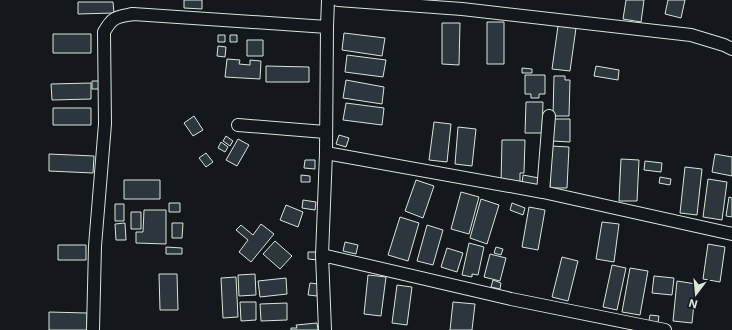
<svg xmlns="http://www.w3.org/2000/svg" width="732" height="330" font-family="Inter,sans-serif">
<rect width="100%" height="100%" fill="#14181c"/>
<path fill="#2c363c" stroke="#d8e6dc" d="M184,0h18v9l-18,-1z
M626,0h18l-3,22 -18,-3z
M668,0h17l-4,18 -16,-4z
M78,2h35l1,11 -36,1z
M487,22h17v42h-17z
M442,23h18l-1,42 -17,-1z
M558,26l18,2 -6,43 -18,-2z
M344,33l41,5 -3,18 -40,-6z
M53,34h38v19h-38z
M218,35h7v7h-7z
M230,35h7v7h-7z
M247,40h16v16h-16z
M218,46l8,1 -1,10 -8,-1z
M347,55l39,5 -3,17 -38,-5z
M227,59l13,1 -1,4 11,1v-5l11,1 -1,18 -35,-2z
M266,66l43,1v15h-43z
M596,66l23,4 -1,10 -24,-4z
M522,68l10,1v4h-10z
M525,75h20v19h-6v4h-8v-4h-6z
M554,76h11v4h5l-1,36h-16z
M346,80l38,7 -2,17 -39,-6z
M92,81h7v8h-7z
M91,83v16l-39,1 -1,-16z
M526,102h17l-1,31h-17z
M346,103l38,5 -2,17 -39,-5z
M53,108h38v17h-38z
M194,116l9,14 -10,6 -9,-13z
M553,119h17v23l-18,-1z
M434,122l17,2 -4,38 -18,-2z
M458,127l18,2 -4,37 -17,-2z
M339,135l10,3 -3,9 -10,-3z
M226,136l7,5 -3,5 -7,-5z
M238,139l11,6 -12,21 -11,-6z
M502,140h23l-1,33h-4v11l-19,-1z
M221,142l7,5 -3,5 -7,-4z
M551,146l18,1 -2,41h-17z
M206,153l7,9 -7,5 -7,-9z
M49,154l45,2 -1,17 -44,-2z
M715,154l17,3v19l-20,-4z
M621,159l18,1 -2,41h-18z
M305,160h10v9l-11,-1z
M645,161l17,2 -1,9 -17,-2z
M685,167l17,2 -5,46 -17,-2z
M301,175l9,1v6h-9z
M523,175l16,3 -1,8 -16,-2z
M660,177l11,2 -1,6 -11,-2z
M708,179l19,3 -5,38 -19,-3z
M124,180h36v19h-36z
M416,180l18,6 -11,32 -18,-7z
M461,192l18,5 -10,37 -18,-5z
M729,197l3,1v19l-6,-1z
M481,199l18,6 -12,39 -17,-6z
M303,200l13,2 -1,8 -13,-2z
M169,203h11v9h-11z
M512,203l13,5 -2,7 -13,-5z
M115,204h9v17h-9z
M286,205l17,7 -5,15 -18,-7z
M529,207l16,3 -7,40 -16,-3z
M144,210h22v34l-30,-1v-11h7z
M131,212h10v17h-10z
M400,217l19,6 -11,38 -20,-6z
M602,222l17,2 -5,38 -18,-3z
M125,223l1,17h-10l-1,-16z
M172,223h11l-1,15h-10z
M261,224l13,10 -23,28 -12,-10 9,-12 -12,-10 5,-5 12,10z
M427,225l16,5 -10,35 -16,-4z
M275,241l17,15 -12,13 -17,-15z
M345,242l13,3 -2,9 -13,-3z
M469,243l15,4 -6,28 -6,-1v3l-10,-2z
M708,244l17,3 -5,35 -17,-3z
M58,245h28v15h-28z
M166,247l16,1v6h-16z
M496,247l7,2 -2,6 -7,-2z
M447,248l16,5 -6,19 -16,-5z
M308,252h10v8l-10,-1z
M490,254l16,4 -6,23 -16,-4z
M562,257l16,4 -10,40 -16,-4z
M612,265l14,3 -9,42 -14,-3z
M630,268l18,3 -8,44 -18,-3z
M159,274h18l1,36h-18z
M255,274l1,21 -17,1 -1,-21z
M368,275l18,2 -5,39 -17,-2z
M654,276l20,2 -2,17 -20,-2z
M236,277l2,40 -15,1 -2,-40z
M286,278l1,16 -27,3 -2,-16z
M493,280l8,3 -1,6 -9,-2z
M677,281l19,3 -4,39 -19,-2z
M310,283l8,1 -1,12 -9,-1z
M397,285l15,2 -5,38 -15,-2z
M240,302h16v18l-15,1z
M453,302l22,2 -3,26h-22z
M287,303v17l-26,1 -1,-17z
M49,312l38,1v17h-38z
M650,315l9,1 -1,7 -9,-2z
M317,323l1,7h-27v-2h6l-1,-3z"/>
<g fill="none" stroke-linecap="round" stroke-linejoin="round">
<g stroke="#d8e6dc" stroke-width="14">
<path id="minor" d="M338,0l124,9 229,26 33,10 8,4
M238,125l87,7
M326,153l217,39 189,42
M543,192l6,-76
M322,255l189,44 154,31
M93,330l2,-84 10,-122 -1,-92c9,-16 13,-15 29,-18l194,13
M325,330l-3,-75 4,-102 1,-126 1,-27"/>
</g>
<use href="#minor" stroke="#14181c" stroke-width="12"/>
</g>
<g transform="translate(696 294) rotate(196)" stroke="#14181c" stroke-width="3" paint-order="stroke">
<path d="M0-3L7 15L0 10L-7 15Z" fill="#d8e6dc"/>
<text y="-6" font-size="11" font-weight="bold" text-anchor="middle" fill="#d8e6dc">N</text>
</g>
</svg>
